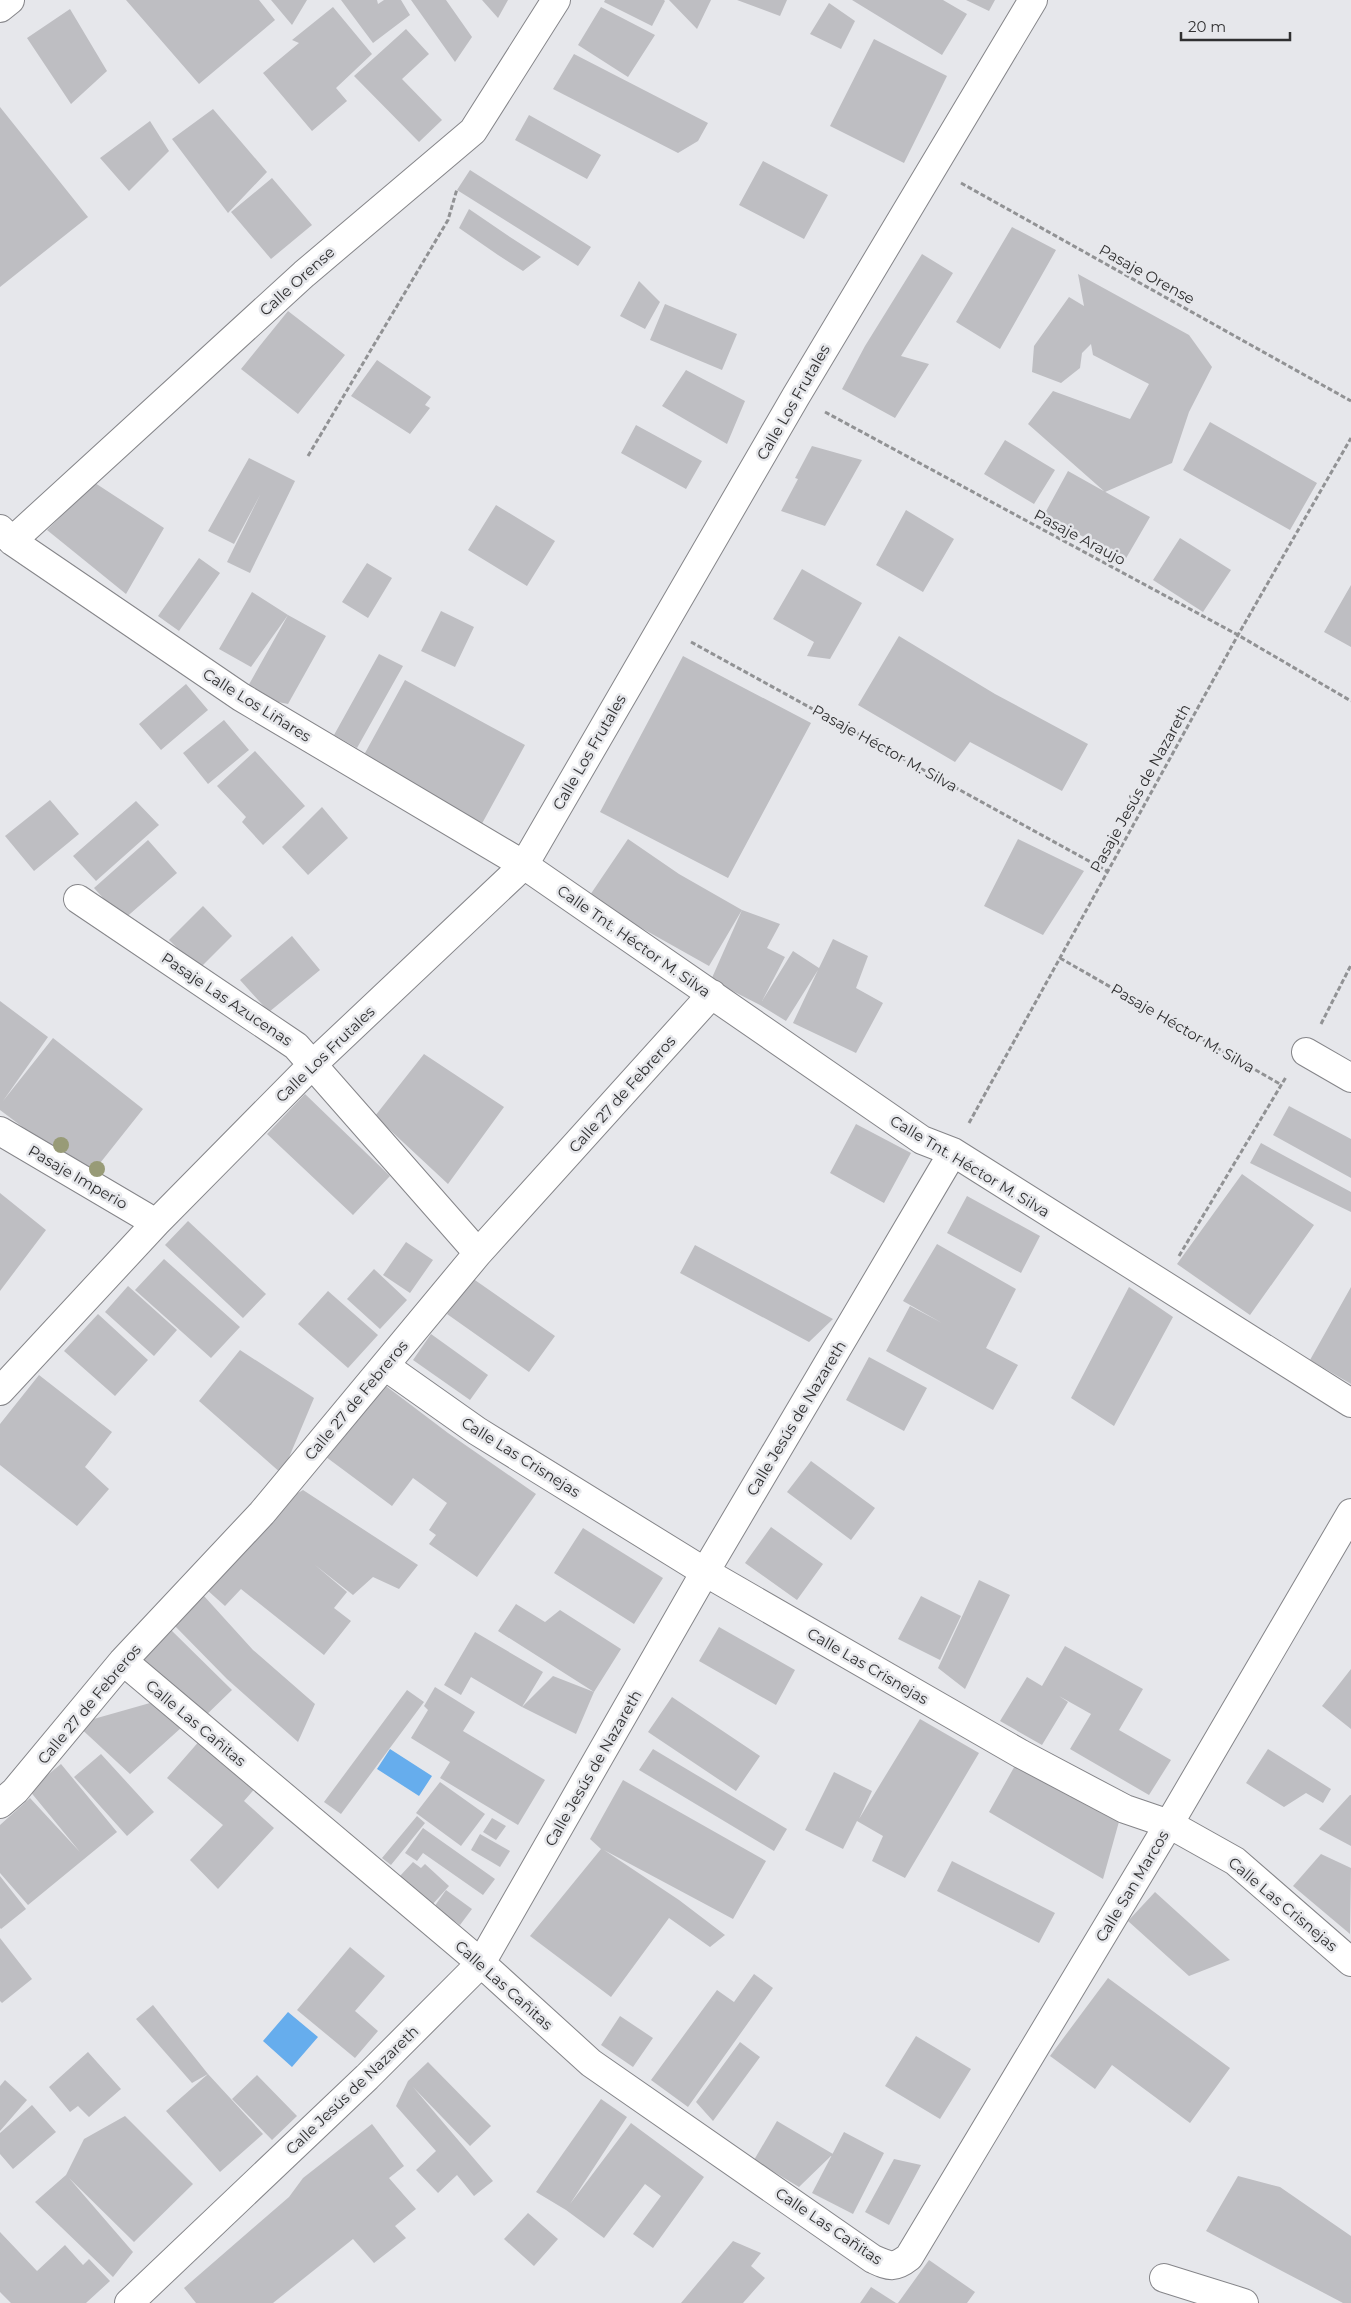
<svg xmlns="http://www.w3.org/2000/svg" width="1351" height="2303" font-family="Montserrat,sans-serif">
<rect width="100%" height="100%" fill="#e6e7eb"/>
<path fill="#66aded" d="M390,1749l42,27 -13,20 -42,-27z
M288,2012l30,25 -26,30 -29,-26z"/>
<path fill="#bebec2" d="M126,0h133l16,20 -76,64z
M271,0h36l-15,25z
M341,0h36l1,4 6,-4h17l9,15 -37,28z
M411,0h35l26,37 -17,25z
M482,0h26l-10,18z
M605,0h59l1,1 -13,25 -48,-24z
M669,0h42l-14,29z
M737,0h50l-7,16z
M852,0h91l24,14 -25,41z
M966,0h29l-6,11z
M829,3l26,18 -14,28 -31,-15z
M333,7l39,47 -36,34 11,13 -35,30 -49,-58 36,-30 -7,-3z
M601,7l54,28 -27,42 -50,-32z
M70,9l37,62 -36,33 -44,-66z
M406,29l23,25 -27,25 40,41 -23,22 -65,-66z
M874,39l73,37 -43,87 -74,-37z
M574,54l134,69 -10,18 -20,12 -125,-64z
M0,107l88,110 -88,70z
M213,109l54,63 -39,41 -56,-74z
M529,115l72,40 -14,24 -72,-39z
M150,121l19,30 -40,40 -29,-33z
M763,161l65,34 -24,44 -65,-34z
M470,170l121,77 -13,19 -121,-76z
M272,178l40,47 -41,34 -40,-47z
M469,209l41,28 31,20 -18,14 -25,-16 -39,-27z
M1012,227l44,23 -56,99 -44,-27z
M922,254l31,19 -52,83 28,8 -34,54 -53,-29 23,-43z
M1078,274l111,61 23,32 -23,45 -17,51 -67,29 -77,-68 25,-33 77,28 19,-35 -56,-29 -2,-11 -9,9 -2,15 -19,15 -29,-11 2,-26 35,-49 15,9z
M639,281l21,21 -15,27 -25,-13z
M665,304l72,30 -15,36 -72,-30z
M288,311l57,44 -47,59 -57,-45z
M377,360l54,37 -6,8 5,3 -20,26 -59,-38z
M686,370l59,31 -18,43 -65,-38z
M1210,422l107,61 -27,47 -107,-60z
M636,425l66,36 -16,28 -65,-36z
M1005,440l50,30 -21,34 -50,-30z
M812,446l50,14 -37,66 -44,-15 17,-32 -3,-1z
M249,458l46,23 -45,92 -23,-11 33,-67 -26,49 -26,-13z
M1068,471l82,46 -25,43 -81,-45z
M95,483l69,45 -38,66 -79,-64z
M496,505l59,36 -28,45 -59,-36z
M906,510l48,29 -31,53 -47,-27z
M1180,538l51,32 -28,42 -50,-32z
M199,558l21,15 -41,58 -21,-15z
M367,563l25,15 -24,40 -26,-16z
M802,569l60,34 -32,56 -23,-3 7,-14 -41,-23z
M1351,585v62l-27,-15z
M252,592l36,23 -37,52 -32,-18z
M441,611l33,16 -19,40 -34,-16z
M288,615l38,21 -38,68 -45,-9z
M899,636l96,58 93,50 -26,47 -92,-49 -15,20 -97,-57z
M379,654l24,12 -46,82 -23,-13z
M683,656l128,67 -83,155 -128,-66z
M405,680l120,65 -46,84 -120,-65z
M186,684l22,26 -47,40 -22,-26z
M224,720l25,30 -41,34 -25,-31z
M255,751l50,55 -42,39 -21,-23 4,-5 -29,-31z
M50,800l29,34 -45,37 -29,-35z
M136,801l23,24 -63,56 -23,-25z
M322,807l26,31 -40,37 -26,-28z
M628,839l51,35 63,36 38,14 -13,24 18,9 -23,44 31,-50 26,17 14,-29 35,17 -12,32 27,15 -27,50 -63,-30 25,-53 -32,51 -26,-16 -49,-25 31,-70 -33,56 -121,-68z
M1018,839l66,32 -41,64 -59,-29z
M148,840l29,33 -54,47 -29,-32z
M203,906l29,30 -33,33 -30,-29z
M292,936l28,34 -51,42 -29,-32z
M0,1001l48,36 -45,64 50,-63 90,71 -54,68 -89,-67z
M424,1054l80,53 -56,77 -73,-68z
M305,1094l85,82 -37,39 -86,-81z
M1289,1106l62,33v39l-78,-43z
M856,1124l55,29 -27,50 -54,-30z
M1261,1143l90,49v20l-101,-49z
M1242,1174l72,51 -64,90 -73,-51z
M0,1193l46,37 -46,61z
M967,1196l73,40 -19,37 -74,-40z
M188,1221l78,73 -23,24 -78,-73z
M406,1242l27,18 -23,33 -27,-18z
M937,1244l79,45 -30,59 32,17 -25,45 -107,-59 24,-45 32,17 -39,-22z
M695,1245l138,74 -24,23 -129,-69z
M164,1259l76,68 -29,31 -76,-68z
M374,1269l33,31 -27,29 -33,-30z
M472,1278l83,58 -26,36 -82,-58z
M128,1286l49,44 -23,26 -49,-44z
M1129,1287l44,30 -59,109 -43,-28z
M1351,1287v97l-41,-24z
M328,1291l50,44 -30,33 -50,-44z
M98,1314l50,46 -33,36 -51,-45z
M431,1334l57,41 -18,25 -57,-40z
M240,1350l74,48 -32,76 -83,-73z
M869,1357l58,31 -23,43 -58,-31z
M39,1375l73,57 -27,35 24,22 -32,37 -77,-61v-41z
M378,1380l70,53 88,61 -59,83 -48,-33 7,-9 -7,-5 18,-27 -34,-25 -21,28 -70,-52z
M811,1461l64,47 -24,32 -64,-48z
M303,1490l115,75 -19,24 -26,-12 -20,18 -38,-30 32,27 -13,16 17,13 -27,34 -83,-66 -16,17 -19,-17 73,-85z
M771,1527l52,37 -26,36 -52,-37z
M583,1528l80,50 -29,46 -80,-51z
M979,1580l31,15 -45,94 -27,-21z
M204,1596l49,54 62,54 -17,38 -71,-63 -54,-55z
M921,1596l40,20 -21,44 -42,-21z
M516,1604l29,18 15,-12 61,39 -27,43 -96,-61z
M719,1627l76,43 -19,35 -77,-44z
M169,1628l63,62 -31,30 -62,-61z
M475,1632l68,40 -21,35 31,-31 41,16 -18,42 -54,-27 -51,-30 -10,18 -17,-10z
M1065,1646l78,43 -24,41 52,30 -22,35 -79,-46 21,-35 -32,-18 9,6 -26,43 -42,-24 27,-44 15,9z
M1351,1669v60l-29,-23z
M435,1687l40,25 -12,19 82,49 -27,45 -78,-47 10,-16 -39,-24 17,-28 -4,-4z
M407,1690l17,12 -83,112 -17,-12z
M672,1697l88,59 -24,35 -88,-59z
M150,1703l32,24 -52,47 -54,-50z
M920,1719l59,34 -74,125 -33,-17 11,-25 -26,-15 -14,28 -38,-19 29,-58 38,19 -13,28z
M201,1739l56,47 -13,15 30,27 -56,61 -28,-29 33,-35 -56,-47z
M653,1749l134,80 -13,22 -135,-81z
M1268,1749l63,40 -8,14 -17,-10 -22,14 -38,-24z
M101,1754l53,58 -27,24 -53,-59z
M1017,1762l103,56 -17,61 -114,-67z
M61,1764l56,68 -89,73 -28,-32v-48l30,-27 50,54 -51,-62z
M623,1780l143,81 -33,58 -129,-69 75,50 46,35 -15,12 -41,-29 -58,79 -81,-61 71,-87 -11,-10z
M440,1782l45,32 -24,32 -45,-33z
M1350,1795h1v51l-32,-17z
M417,1816l8,7 -34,42 -9,-7z
M492,1818l14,8 -10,14 -13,-8z
M423,1828l72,51 -12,16 -60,-42 -6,8 -12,-8z
M480,1834l30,17 -10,16 -29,-17z
M1321,1854l30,14 -1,66 -57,-48z
M952,1861l103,52 -16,30 -102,-52z
M413,1862l8,6 4,-4 24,22 -17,19 -32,-29z
M0,1876l26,33 -25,20 -1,-1z
M446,1890l26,19 -12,16 -26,-18z
M1155,1892l75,68 -41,16 -61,-55z
M0,1938l32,41 -30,24 -2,-2z
M350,1947l35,29 -30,35 23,20 -23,27 -58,-48z
M754,1974l19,14 -85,119 -37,-27 66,-90 17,12z
M1108,1978l122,90 -40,55 -78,-58 -17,24 -45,-33z
M153,2005l55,69 -16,9 -56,-64z
M620,2016l33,22 -20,29 -32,-22z
M916,2036l55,33 -31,50 -55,-33z
M740,2042l20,15 -47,64 -17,-19z
M88,2052l33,37 -32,28 -11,-11 -8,6 -21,-25z
M428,2062l63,64 -21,20 -57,-59 80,94 -19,15 -17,-21 -19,18 -22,-23 20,-19 -40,-45 12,-25z
M208,2074l55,60 -43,38 -54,-61z
M257,2075l40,41 -25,24 -40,-41z
M5,2080l22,20 -27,31v-45z
M601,2099l26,18 -57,87 61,-81 73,54 -51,71 -20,-14 28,-38 -16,-12 -41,54 -38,-28 -30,-18z
M32,2105l24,27 -43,37 -13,-15v-21z
M125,2116l68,68 -59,58 -65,-64 64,74 -20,25 -78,-75 31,-27 18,-36z
M777,2121l56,33 -34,33 -45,-27z
M372,2124l32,42 -15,12 27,31 -21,17 11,12 -32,25 -21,-24 -80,64h-77l-12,-15 105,-91 14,-19z
M844,2132l40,21 -31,61 -41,-21z
M894,2159l27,6 -32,60 -24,-13z
M1238,2176l42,11 71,49v67h-8l-137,-72z
M528,2213l30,26 -24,27 -30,-27z
M0,2232l37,39 28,-26 18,20 6,-6 21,22 -24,22h-75l-11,-11z
M733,2241l28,12 -10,13 14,12 -22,25h-62z
M929,2260l46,32 -8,11h-69z
M871,2287l25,16h-36z"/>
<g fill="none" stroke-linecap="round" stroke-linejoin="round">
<g stroke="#858589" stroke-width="30">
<path id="minor" d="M0,8l10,-8
M0,529l12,12 229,156 283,168 398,275 31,12 398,251
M12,541l292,-267 169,-143 83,-131
M78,899l218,147 182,207
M1306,1052l45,26
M0,1131l156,92
M385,1366l92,65 228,141 316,182 104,55 44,15 66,37 116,101
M0,1391l156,-168 156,-158 212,-200 272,-469 237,-396
M123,1661l358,302 110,100 282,196c16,7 21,10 36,-2l260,-433 182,-311
M0,1804l15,-13 108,-130 139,-148 216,-260 234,-259
M1164,2278l80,25
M129,2303l238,-226 114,-114 224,-391 248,-420"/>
</g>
<path stroke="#919294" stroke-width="3" stroke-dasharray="5 2.5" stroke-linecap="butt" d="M961,183l390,218
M825,412l413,223 113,66
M308,456l140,-236 9,-31
M691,642l416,229
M1060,958l220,126
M1321,1024l30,-59
M969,1123l269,-488 113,-197
M1179,1256l107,-179"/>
<use href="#minor" stroke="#fff" stroke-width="28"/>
</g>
<g fill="#989b77">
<circle cx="61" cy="1145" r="8"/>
<circle cx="97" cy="1169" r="8"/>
</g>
<g text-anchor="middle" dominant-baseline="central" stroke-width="5" stroke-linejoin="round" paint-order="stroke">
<g font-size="15" fill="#303031" stroke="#e6e7eb">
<text transform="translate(1147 274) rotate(29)">Pasaje Orense</text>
<text transform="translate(297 281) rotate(-42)">Calle Orense</text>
<text transform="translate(793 402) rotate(-60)">Calle Los Frutales</text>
<text transform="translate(1080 537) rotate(28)">Pasaje Araujo</text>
<text transform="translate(257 705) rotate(32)">Calle Los Liñares</text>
<text transform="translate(885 748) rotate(29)">Pasaje Héctor M. Silva</text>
<text transform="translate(589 752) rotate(-60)">Calle Los Frutales</text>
<text transform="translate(1140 788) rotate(-61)">Pasaje Jesús de Nazareth</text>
<text transform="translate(634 941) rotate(35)">Calle Tnt. Héctor M. Silva</text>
<text transform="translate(227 999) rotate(34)">Pasaje Las Azucenas</text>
<text transform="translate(1183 1028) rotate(30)">Pasaje Héctor M. Silva</text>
<text transform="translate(325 1054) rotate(-44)">Calle Los Frutales</text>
<text transform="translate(622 1094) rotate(-48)">Calle 27 de Febreros</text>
<text transform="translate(970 1166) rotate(31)">Calle Tnt. Héctor M. Silva</text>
<text transform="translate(78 1177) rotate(30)">Pasaje Imperio</text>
<text transform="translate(356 1400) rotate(-50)">Calle 27 de Febreros</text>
<text transform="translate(796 1418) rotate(-59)">Calle Jesús de Nazareth</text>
<text transform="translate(521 1457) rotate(32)">Calle Las Crisnejas</text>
<text transform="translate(868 1666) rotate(30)">Calle Las Crisnejas</text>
<text transform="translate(89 1704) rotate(-50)">Calle 27 de Febreros</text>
<text transform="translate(196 1723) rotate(40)">Calle Las Cañitas</text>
<text transform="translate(593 1768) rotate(-60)">Calle Jesús de Nazareth</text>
<text transform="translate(1132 1886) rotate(-59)">Calle San Marcos</text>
<text transform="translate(1283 1904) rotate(40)">Calle Las Crisnejas</text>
<text transform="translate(504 1985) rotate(42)">Calle Las Cañitas</text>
<text transform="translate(352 2090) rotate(-44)">Calle Jesús de Nazareth</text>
<text transform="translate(829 2226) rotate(34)">Calle Las Cañitas</text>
</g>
</g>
<path d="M1181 32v8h109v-8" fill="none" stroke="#303031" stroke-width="2.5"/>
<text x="1188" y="32" font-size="15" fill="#303031" stroke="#e6e7eb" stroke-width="4" paint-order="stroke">20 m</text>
</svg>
